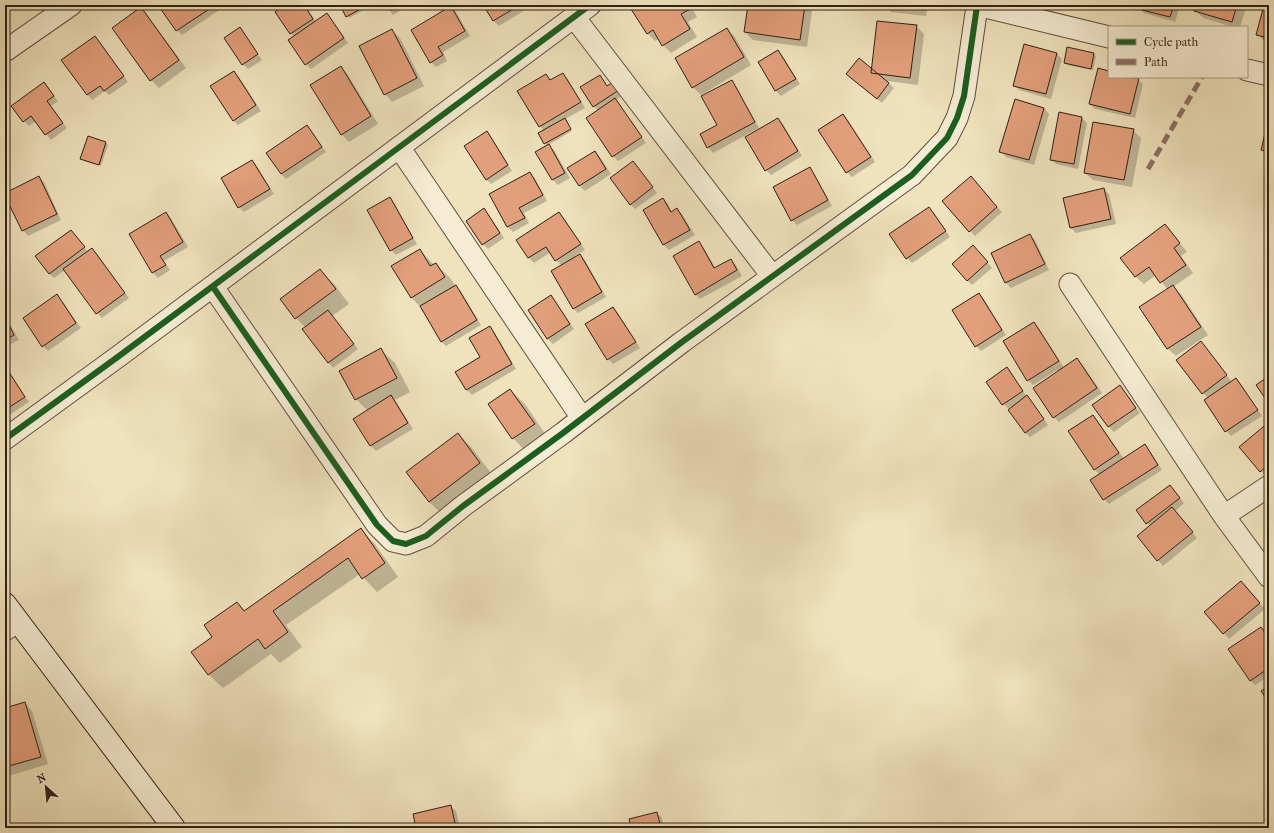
<svg xmlns="http://www.w3.org/2000/svg" width="1274" height="833" font-family="'IM FELL French Canon',serif">
<rect width="100%" height="100%" fill="#efe2bc"/>
<filter id="stains"><feTurbulence type="fractalNoise" baseFrequency=".005" numOctaves="4"/><feColorMatrix values="0 0 0 0 .2 0 0 0 0 .09 0 0 0 0 .02 0 0 0 .5 -.17"/></filter>
<radialGradient id="worn" r=".72"><stop offset=".6" stop-color="#630" stop-opacity="0"/><stop offset="1" stop-color="#630" stop-opacity=".3"/></radialGradient>
<path fill="#0003" d="M160,5h54l4,6 -36,24 -5,-5z
M286,5h19l11,17 11,-7 5,5 16,23 -37,26 -5,-5 -12,-27 -18,-25z
M341,5h25l2,3 -19,10z
M385,5h15l3,4 -10,6z
M484,5h49l-34,21 -5,-5z
M633,5h57l7,12 -9,5 9,15 -26,16 -8,-8 -4,-6 -4,2 -8,-8z
M749,5h57l6,6 -5,36 -54,-7 -8,-8z
M884,5h44l-2,11 -35,-4z
M1100,5h15l-1,4z
M1140,5h40l-5,17 -31,-9 -5,-5z
M1197,5h50l-7,22h-7l-30,-9 -8,-8z
M1265,5h4v38l-4,-1 -7,-7z
M451,7l5,5 14,24 -27,16 4,9 -11,6 -5,-5z
M141,9l7,7 38,52 -27,20 -8,-8z
M916,26l8,8 -6,51 -31,-4 7,7 -12,15 -30,-24 20,-9z
M727,29l8,8 16,28 -50,30 -8,-8z
M392,30l8,8 24,48 -32,16 -7,-8z
M244,34l18,26 -14,9 -5,-5z
M95,37l5,5 28,40 -19,13 -4,-4 -13,9 -5,-6z
M1025,45l32,9 5,5 -11,40 -32,-9 -5,-5z
M778,51l5,5 17,28 -19,12 -5,-5 -17,-28z
M1094,54l2,2 -3,14 -26,-5 -2,-3z
M341,67l7,8 30,49 -29,18 -7,-7 -30,-49z
M234,72l5,5 22,34 -23,14 -5,-5z
M1109,72v5h21l8,2 5,5 -8,34 -40,-9 -5,-5z
M563,74l5,5 17,29 -20,11 7,12 -24,14 6,5 16,28 -12,7 -5,-5 -16,-28 10,-6 -2,-3 -1,-12 -4,-5 6,-51 5,5z
M599,77l9,10 5,-4 10,12 -7,5 4,5 26,38 -28,18 -5,-5 -26,-38 11,-7 -4,-5z
M731,81l5,5 23,42 -46,25 -5,-6 -7,-13 17,-8z
M44,83l14,18 -7,5 16,22 -16,12 -15,-19 -7,5 -5,-5z
M1044,108l5,6 -15,51 -28,-8 -5,-6z
M843,115l5,5 27,42 -23,15 -5,-5z
M1082,118l5,5 -9,46 -22,-5 -5,-5z
M778,119l5,5 19,32 -31,19 -5,-5z
M1269,121v36l-7,-7z
M307,126l5,5 14,21 -40,27 -5,-5 -13,-21z
M1133,130l8,8 -9,49 -39,-7 -8,-7z
M487,133l5,5 20,33 -21,13 -5,-5z
M106,143l2,2 -7,21 -17,-5 -3,-3z
M595,152l5,5 11,17 -26,17 -5,-5 -11,-17z
M252,161l5,5 17,28 -30,18 -5,-5z
M633,162l24,31 -22,16 -5,-5z
M809,168l5,5 18,33 -35,19 -5,-5z
M530,173l5,5 12,23 -23,12 5,10 -16,9 -5,-5 -18,-33z
M38,177l6,5 17,38 -33,16 -5,-6 -18,-36z
M976,183l26,29 -27,24 -5,-5z
M1104,189l5,5 7,30 -40,9 -5,-5 -7,-29z
M390,198l5,6 22,40 -21,11 -5,-5z
M663,199l5,5 4,8 5,-3 5,5 13,21 -26,15 -5,-5 -20,-35z
M929,208l5,5 16,24 -38,26 -5,-5z
M484,210l5,5 15,23 -16,11 -5,-5z
M166,213l5,5 17,29 -24,14 6,9 -12,8 -5,-5 -23,-39z
M559,213l5,5 21,32 -10,6 1,2 4,-3 5,5 21,37 -28,16 -5,-5 -11,-42 -6,-6 -5,-8 -17,11 -5,-5 -12,-18z
M1164,225l8,8 15,19 -6,4 12,17 -20,14 8,7 27,41 -32,21 -8,-7 -27,-41 27,-18 -12,-15 -12,9 -8,-7 -15,-19z
M71,231l17,21 4,-3 5,5 32,44 -27,20 -5,-5 -32,-43 -11,8 -5,-5z
M1030,235l5,5 14,30 -38,18 -5,-5 -14,-29z
M699,243l5,5 12,21 15,-9 5,5 6,11 -42,23 -5,-5z
M420,250l14,15 2,-1 14,14 5,7 6,6 20,34 -35,21 -5,-5 -20,-33 -9,-10 -19,-32z
M978,251l14,17 -20,17 -5,-5z
M320,270l14,14 15,20 -17,12 26,33 -25,19 -29,-38 2,-2 -10,-10 -15,-19z
M979,294l5,5 22,36 -25,16 -5,-5z
M57,296l5,5 19,27 -33,23 -5,-5z
M550,296l5,5 19,28 -21,15 -5,-5 -19,-28z
M613,308l5,5 22,35 -27,16 -5,-5z
M5,315l14,25 -14,7z
M1034,323l5,5 25,40 13,-9 5,5 20,29 -43,29 -5,-5 -20,-29 24,-16 -1,-2 -24,15 -5,-5z
M490,328l5,5 21,36 -44,26 -5,-5 -11,-18 25,-14z
M1201,343l31,39 4,-3 5,5 21,32 -31,20 -5,-5 -21,-31 3,-2 -5,-5z
M380,349l15,14 15,29 -15,8 18,29 -37,22 -5,-5 -17,-27 14,-8 -12,-12z
M5,365l24,37 -24,16z
M1006,369l6,5 15,23 5,5 16,23 -18,12 -5,-5 -16,-23 -6,-5z
M1120,387l5,5 15,21 -26,19 -5,-5 -15,-22z
M510,390l15,14 23,34 -21,15 -14,-15 -24,-33z
M1093,416l5,5 26,38 21,-13 5,5 12,19 -53,34 -5,-5 -4,-24 -5,-5z
M1269,423v51l-3,2 -5,-5z
M458,434l14,14 22,29 -50,39 -15,-14z
M1170,486l14,17 -9,8 22,27 -34,28 -25,-30 12,-10 -3,-3z
M361,530l14,14 23,33 -21,15 -17,-18 -74,51 16,22 -22,16 -9,-9 -48,34 -15,-14 29,-71 8,8z
M1246,587l19,22 -36,30 -23,-27z
M1261,628l8,9v39l-14,9 -5,-5z
M25,703l7,8 16,53 -43,13v-68z
M450,806l6,5 4,17h-43z
M657,813l5,5 2,10h-32z"/>
<path fill="#e29f7b" stroke="#2f2013" d="M158,5h55l1,1 -38,25z
M284,5h20l9,14 -23,15 -15,-22z
M340,5h26v1l-20,11z
M384,5h12l-9,5z
M483,5h37l-27,16z
M631,5h56l3,4 -9,5 9,15 -28,17 -9,-16 -6,4 -18,-28z
M748,5h57l-5,35 -56,-8z
M889,5h30v4z
M1139,5h35l-4,12 -32,-8z
M1196,5h41l-5,17 -38,-11z
M1264,5h5v33l-13,-3z
M451,6l14,25 -27,16 5,8 -13,8 -19,-33z
M141,7l38,53 -29,21 -38,-53z
M327,13l17,25 -39,27 -17,-25z
M877,21l40,4 -7,53 -39,-5z
M240,27l18,27 -16,11 -18,-27z
M727,28l17,29 -52,31 -17,-30z
M392,29l25,49 -33,17 -25,-49z
M95,36l29,40 -20,15 -4,-5 -13,9 -26,-35z
M1024,44l33,9 -11,41 -33,-8z
M1067,47l27,6 -3,16 -27,-6z
M778,50l18,29 -21,12 -17,-29z
M859,58l30,25 -12,16 -31,-25z
M341,66l30,50 -30,19 -31,-50z
M1098,68l11,3v6l30,1 -9,36 -41,-10z
M234,71l22,34 -23,16 -23,-35z
M563,73l18,29 -42,25 -22,-36 29,-17 4,6z
M600,75l7,11 6,-4 6,8 -26,17 -13,-20z
M732,80l23,42 -48,26 -7,-14 17,-9 -16,-29z
M44,82l10,14 -7,5 16,22 -18,12 -14,-19 -8,6 -12,-16z
M615,98l27,39 -30,20 -26,-39z
M1015,99l29,9 -15,52 -30,-8z
M1059,112l23,5 -8,47 -24,-4z
M843,114l28,43 -25,16 -28,-43z
M1269,117v35l-8,-2z
M565,118l6,11 -27,15 -6,-11z
M778,118l20,33 -33,20 -20,-34z
M1093,122l41,7 -10,51 -40,-7z
M307,125l15,22 -41,27 -15,-21z
M487,131l21,34 -22,15 -22,-34z
M88,136l18,6 -7,23 -19,-6z
M549,144l16,29 -13,7 -17,-28z
M595,151l11,18 -27,17 -12,-18z
M252,160l18,29 -32,19 -17,-30z
M633,161l20,26 -23,18 -20,-27z
M810,167l18,33 -37,21 -18,-34z
M530,172l13,23 -24,13 6,10 -18,9 -18,-33z
M39,176l18,38 -35,17 -17,-35v-3z
M971,176l26,31 -28,25 -27,-31z
M1104,188l7,31 -41,9 -7,-30z
M390,197l23,41 -23,13 -23,-41z
M663,198l8,14 6,-4 13,22 -27,15 -20,-35z
M929,207l17,24 -40,28 -17,-25z
M484,208l16,25 -18,12 -16,-24z
M166,212l17,30 -23,14 6,9 -14,8 -23,-39z
M559,212l22,32 -26,17 -9,-14 -18,11 -12,-18z
M1165,224l15,19 -6,5 12,17 -26,18 -11,-16 -14,10 -15,-19z
M71,230l14,17 -36,27 -14,-18z
M1030,234l15,30 -40,19 -14,-30z
M699,241l15,27 17,-9 6,11 -42,25 -22,-39z
M973,245l15,17 -21,19 -15,-17z
M92,248l33,45 -29,21 -33,-45z
M420,249l10,17 6,-3 9,14 -34,21 -20,-32z
M580,254l22,38 -29,17 -22,-38z
M320,269l16,20 -41,30 -15,-20z
M456,285l21,35 -36,22 -21,-36z
M1173,285l28,42 -34,22 -28,-42z
M979,293l23,37 -27,17 -23,-37z
M57,294l19,29 -34,24 -19,-29z
M551,295l19,29 -23,15 -19,-29z
M613,307l23,35 -29,18 -22,-36z
M328,310l26,34 -26,19 -26,-34z
M5,317l9,18 -9,5z
M1034,322l25,39 -32,20 -24,-40z
M490,326l22,38 -46,26 -11,-18 25,-15 -11,-19z
M1201,341l26,34 -25,19 -26,-34z
M381,348l16,30 -42,22 -16,-29z
M1077,358l20,30 -44,30 -20,-30z
M5,366l20,31 -20,13z
M1007,367l16,24 -21,14 -16,-23z
M1269,376v28l-13,-19z
M1236,378l22,32 -33,22 -21,-32z
M1120,385l16,23 -28,19 -16,-22z
M510,389l25,35 -23,15 -24,-35z
M391,395l17,28 -38,23 -17,-27z
M1027,395l17,24 -19,14 -17,-23z
M1093,415l26,38 -25,17 -26,-39z
M1269,422v42l-9,8 -21,-25z
M458,433l22,30 -51,39 -23,-30z
M1145,444l13,21 -55,35 -13,-20z
M1170,485l10,13 -34,26 -10,-14z
M1172,507l21,25 -36,29 -20,-25z
M361,528l24,35 -23,16 -14,-21 -75,53 15,21 -23,17 -7,-10 -50,36 -17,-23 21,-15 -8,-12 33,-23 7,9z
M1241,581l19,22 -37,31 -19,-22z
M1261,627l8,11v30l-19,13 -22,-32z
M1269,686v17l-8,-12z
M25,702l16,55 -36,10v-59z
M451,805l5,23h-40l-3,-14z
M657,812l4,16h-30l-2,-9z"/>
<g fill="none" stroke-linecap="round" stroke-linejoin="round">
<g stroke="#5f503d" stroke-width="23">
<path id="minor" d="M977,5l132,32
M574,17l198,259
M5,51l66,-46
M1247,70l22,5
M399,147l183,271
M1070,284l154,232
M213,287l164,238 16,16 13,3 20,-8 37,-30 100,-73 119,-91 230,-167 35,-37 10,-20 7,-22 13,-90
M5,439l114,-83 471,-351
M1269,486l-45,30 45,61
M5,630l13,-9"/>
</g>
<g stroke="#2f2013" stroke-width="24">
<path id="secondary" d="M5,604l169,224"/>
</g>
<use href="#minor" stroke="#f5ecd3" stroke-width="21"/>
<use href="#secondary" stroke="#f5ecd3" stroke-width="22"/>
<path stroke="#8d6e63" stroke-width="5" stroke-dasharray="10 5" stroke-linecap="butt" d="M1148,169l54,-92"/>
<g stroke="#f5ecd3" stroke-width="8">
<path id="cycleway" d="M213,287l164,238 16,16 13,3 20,-8 37,-30 100,-73 119,-91 230,-167 35,-37 10,-20 7,-22 13,-90
M5,439l114,-83 471,-351"/>
</g>
<use href="#cycleway" stroke="#1b5e20" stroke-width="6"/>
</g>
<rect width="1274" height="833" fill="none" stroke="#efe2bc" stroke-width="20"/>
<rect x="6" y="6" width="1262" height="821" fill="none" stroke="#2f2013" stroke-width="2"/>
<rect x="10" y="10" width="1254" height="813" fill="none" stroke="#2f2013"/>
<rect x="1108" y="26" width="140" height="52" fill="#f5ecd3" stroke="#a69a86"/>
<rect x="1116" y="39" width="20" height="6" fill="#1b5e20" stroke="#a69a86"/>
<text x="1144" y="46" font-size="12" fill="#2f2013">Cycle path</text>
<rect x="1116" y="59" width="20" height="6" fill="#8d6e63" stroke="#a69a86"/>
<text x="1144" y="66" font-size="12" fill="#2f2013">Path</text>
<g transform="translate(46 787) rotate(333)" stroke="#f5ecd3" stroke-width="3" paint-order="stroke">
<path d="M0-3L7 15L0 10L-7 15Z" fill="#2f2013"/>
<text y="-6" font-size="11" font-weight="bold" text-anchor="middle" fill="#2f2013">N</text>
</g>
<rect width="100%" height="100%" filter="url(#stains)"/>
<rect width="100%" height="100%" fill="url(#worn)"/>
</svg>
